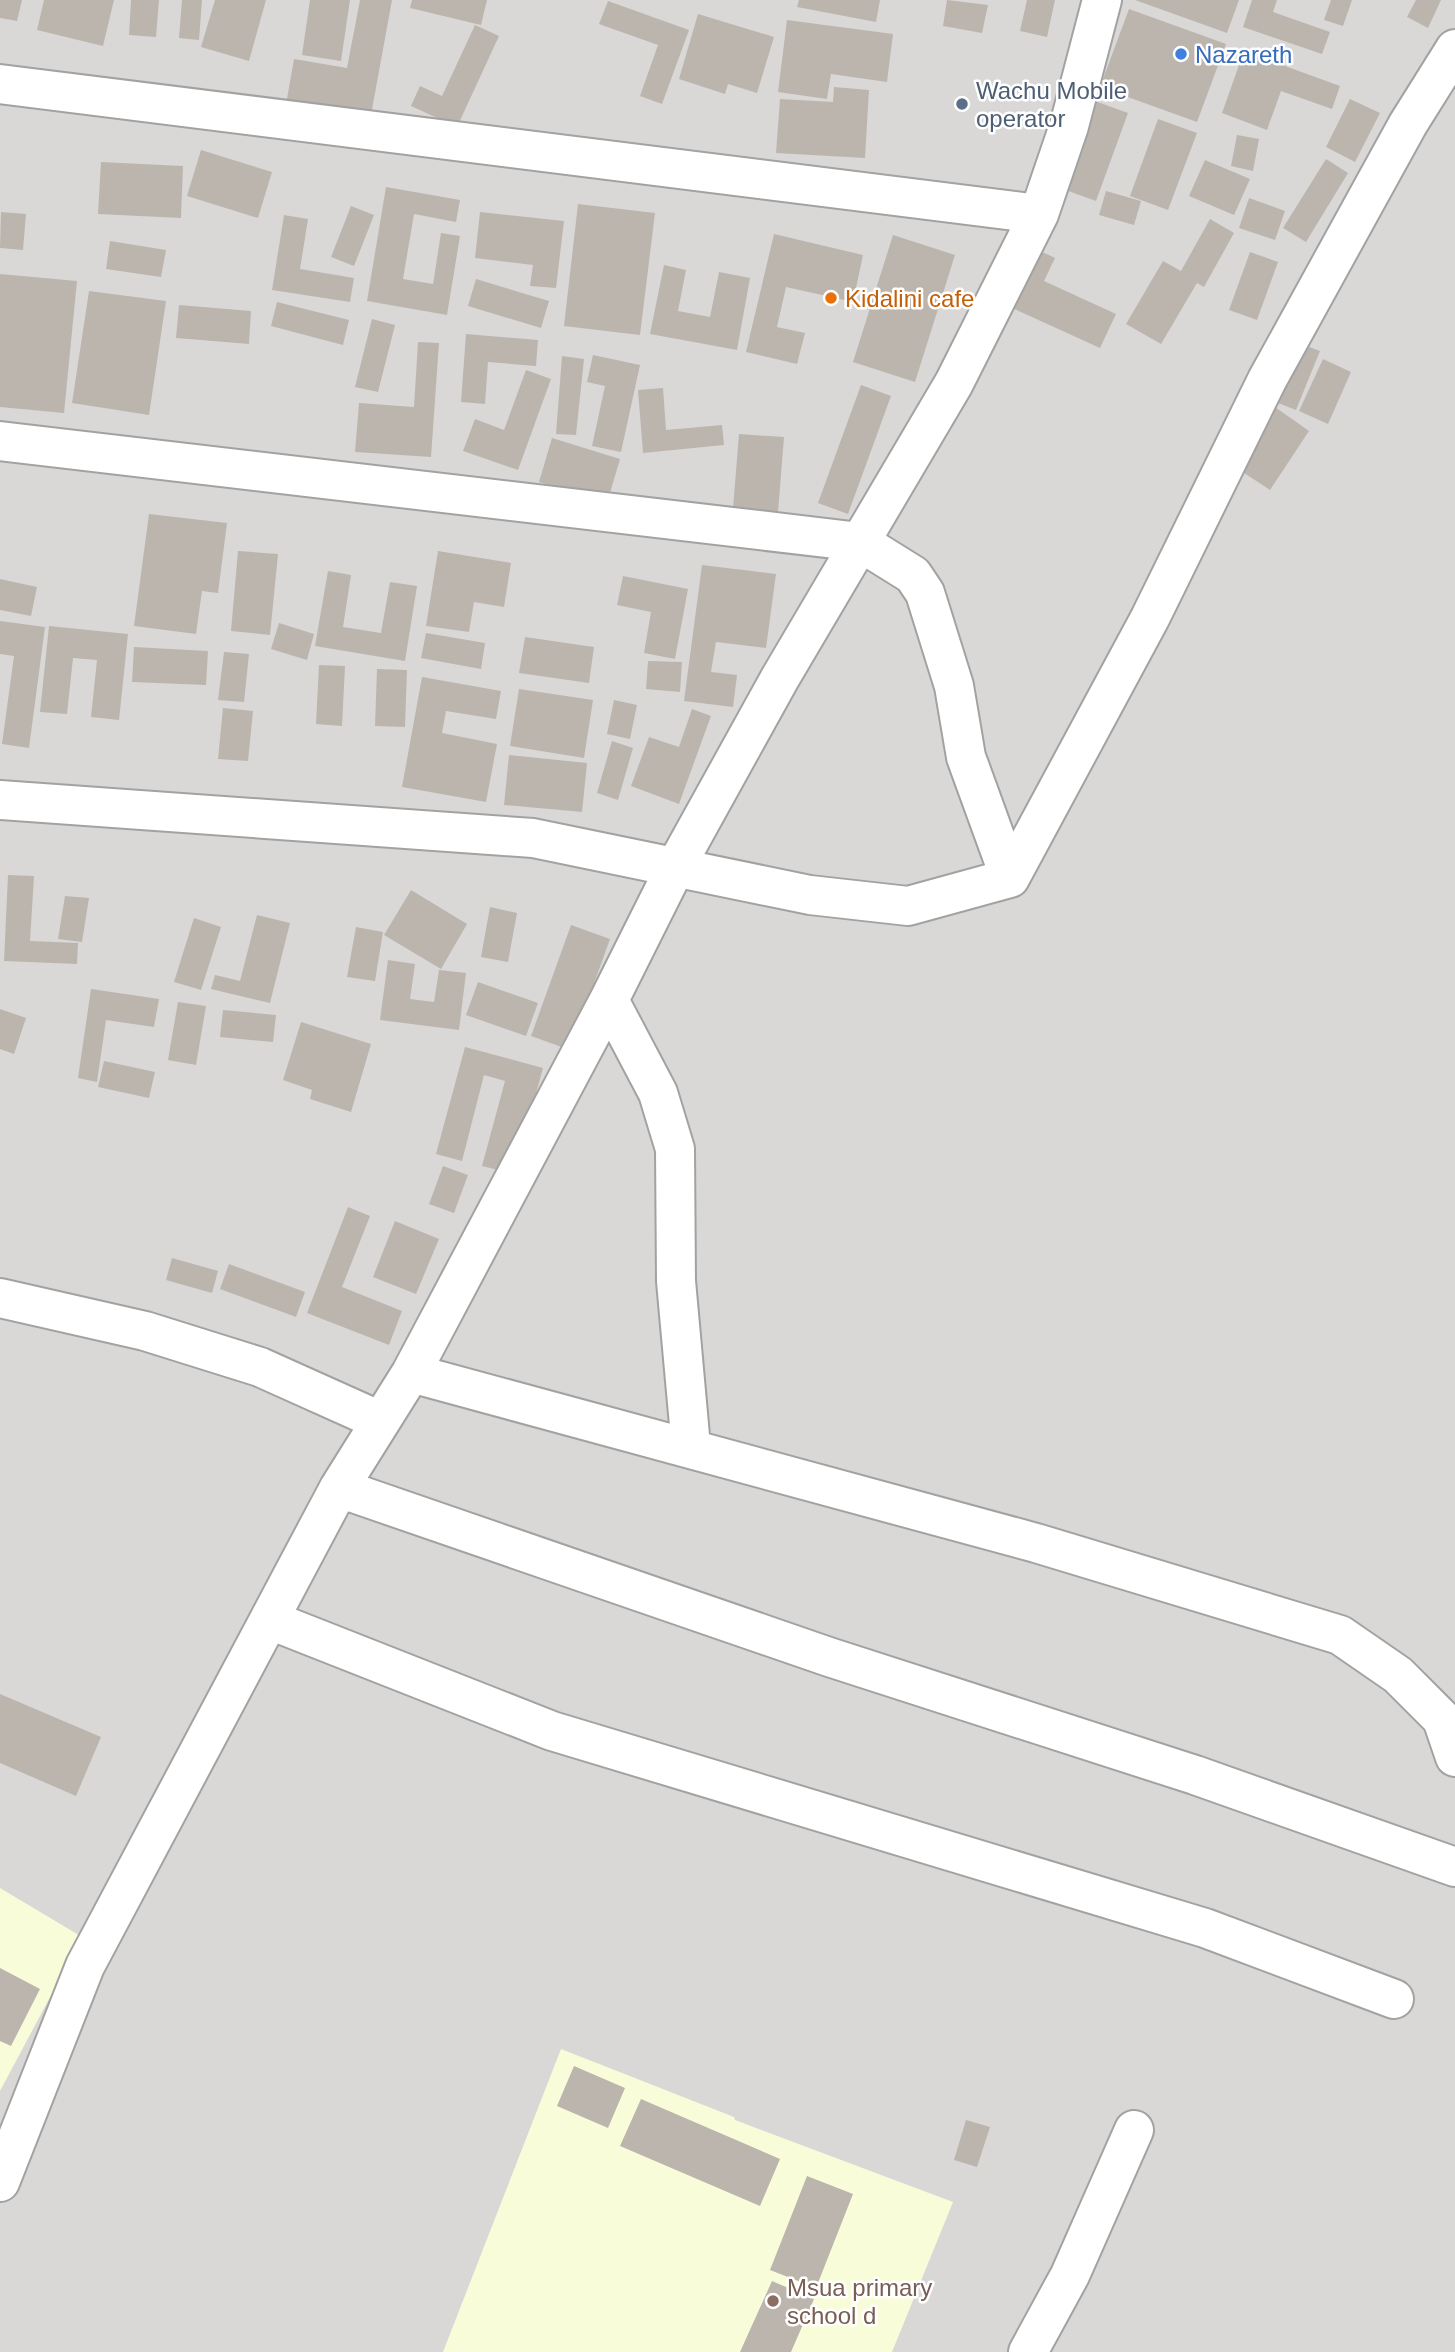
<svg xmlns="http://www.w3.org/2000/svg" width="1455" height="2352" font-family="Arial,sans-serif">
<rect width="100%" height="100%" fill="#ebe9e1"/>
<path fill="#d9d8d7" d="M0,0h1455v2352h-1455z"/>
<path fill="#f9fcd9" d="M0,1888l82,49 -82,154z
M561,2049l173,68 1,3 218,82 -61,150h-449z"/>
<path fill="#bbb5ae" d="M0,0h22l-5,21 -17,-3z
M44,0h70l-11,46 -66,-16z
M131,0h28l-3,37 -27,-2z
M182,0h20l-3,40 -20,-2z
M215,0h51l-17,61 -48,-14z
M310,0h40l-9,61 -39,-6z
M360,0h32l-23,126 -84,-16 9,-51 53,9z
M412,0h75l-6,25 -71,-17z
M799,0h81l-4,22 -79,-15z
M947,0l41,5 -6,28 -39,-7z
M1027,0h28l-8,37 -27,-6z
M1135,0h104l-12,33z
M1252,0h25l-4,12 57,20 -8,22 -79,-27z
M1331,0h21l-9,26 -19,-6z
M1416,0h25l-13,28 -21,-11z
M608,1l81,29 -27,74 -22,-8 18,-51 -59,-21z
M1129,9l97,35 -29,78 -97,-35z
M698,14l76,23 -17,56 -29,-9 -3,10 -46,-15z
M787,20l106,14 -6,48 -56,-8 -4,25 -49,-7z
M475,25l24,11 -42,91 -46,-21 9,-20 22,10z
M1244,51l96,35 -8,23 -51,-18 -14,39 -45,-17z
M834,87l35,3 -4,68 -89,-5 4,-54 53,3z
M1350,99l30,14 -25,49 -29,-15z
M1095,101l33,12 -32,88 -33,-12z
M1158,119l39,14 -29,77 -38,-14z
M1237,135l22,4 -6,32 -22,-5z
M201,150l71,22 -14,46 -71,-22z
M1326,159l22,14 -42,69 -23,-14z
M1205,160l45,19 -16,36 -45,-19z
M101,162l82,4 -2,52 -83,-4z
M386,187l74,13 -4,22 -42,-8 -11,65 30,5 8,-51 19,3 -13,79 -80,-14z
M1106,191l35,10 -7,24 -35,-10z
M1249,198l36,13 -10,29 -36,-12z
M578,204l77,9 -15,122 -76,-9z
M351,206l23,9 -20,51 -23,-9z
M1,212l25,2 -3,36 -23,-2z
M480,212l84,9 -8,67 -26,-2 3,-21 -58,-7z
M284,215l24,4 -8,50 54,9 -4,24 -78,-12z
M1210,219l24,14 -30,54 -7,-4 -36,61 -35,-20 37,-63 18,10z
M774,234l89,21 -10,47 -67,-15 -9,40 28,6 -8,31 -51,-12z
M893,235l62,20 -40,127 -62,-20z
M110,241l56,9 -5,27 -55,-8z
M1034,248l21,10 -11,23 72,33 -16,34 -92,-42z
M1250,252l28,10 -21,58 -28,-10z
M664,265l22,5 -8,41 32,6 9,-45 31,6 -13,72 -87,-16z
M0,274l77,7 -13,132 -64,-6z
M476,279l73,22 -8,27 -73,-22z
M89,291l77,10 -17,114 -77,-12z
M277,302l72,18 -6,25 -72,-19z
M179,305l72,6 -2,33 -73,-6z
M372,319l23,6 -17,67 -23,-5z
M466,334l72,6 -2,26 -48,-4 -3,42 -24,-2z
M418,342l21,1 -8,114 -76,-5 4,-49 55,4z
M1296,342l24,9 -24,59 -23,-9z
M593,355l47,10 -19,87 -29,-6 13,-60 -18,-4z
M562,356l22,3 -8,76 -20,-1z
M1323,359l28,13 -23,52 -29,-13z
M526,370l25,9 -33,91 -55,-19 12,-32 29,11z
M861,385l30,11 -43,118 -30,-11z
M663,388l3,42 56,-5 2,20 -81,8 -5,-63z
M1275,407l34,24 -39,59 -35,-23z
M739,434l45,3 -7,88 -45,-4z
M552,438l68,21 -13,44 -68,-21z
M149,514l78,9 -9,70 -16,-2 -6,43 -62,-8z
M238,551l40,3 -8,81 -39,-4z
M438,551l73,12 -7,44 -30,-5 -5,30 -43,-6z
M702,565l74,9 -10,74 -50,-6 -5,30 26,3 -4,32 -49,-6z
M328,571l23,4 -8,52 38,6 9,-51 27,4 -12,75 -90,-15z
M623,576l65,13 -13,70 -31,-6 7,-41 -34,-7z
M0,579l37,8 -6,29 -31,-6z
M0,621l45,6 -16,121 -27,-4 12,-88 -14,-2z
M279,623l35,11 -7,26 -36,-11z
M49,626l79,8 -9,86 -28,-3 6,-57 -24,-2 -6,56 -27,-2z
M426,633l59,10 -4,26 -60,-11z
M525,637l69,10 -5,36 -70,-10z
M134,647l74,4 -2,34 -74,-3z
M224,652l25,2 -5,48 -26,-2z
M648,661l34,1 -2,30 -34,-3z
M319,665l26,1 -3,60 -26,-2z
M377,669l30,1 -2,57 -30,-1z
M422,677l79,14 -5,28 -50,-8 -4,22 55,11 -11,58 -84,-15z
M519,689l74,11 -9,58 -74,-12z
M614,700l23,5 -7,34 -23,-5z
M223,708l30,3 -5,50 -30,-2z
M692,709l19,7 -32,88 -48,-18 18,-49 30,10z
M612,741l21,7 -15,52 -21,-7z
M509,755l78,8 -5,49 -78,-7z
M8,875l26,1 -4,65 48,2 -1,21 -73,-3z
M411,890l56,34 -26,45 -57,-34z
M65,896l24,2 -7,44 -24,-3z
M490,907l27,6 -9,49 -27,-5z
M257,915l33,8 -20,80 -59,-14 4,-14 25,6z
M194,918l27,9 -20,63 -27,-8z
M571,925l39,14 -40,111 -39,-14z
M356,927l27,5 -8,49 -28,-4z
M388,960l27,4 -5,35 24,3 5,-32 27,3 -7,57 -79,-10z
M478,982l60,21 -12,33 -60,-21z
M91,989l68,10 -5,28 -48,-7 -9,62 -19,-4z
M178,1002l28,4 -10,59 -28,-5z
M0,1009l26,9 -12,36 -14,-5z
M223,1010l53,5 -3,27 -53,-5z
M301,1022l70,22 -20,68 -41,-13 2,-9 -29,-10z
M465,1047l78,21 -29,106 -32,-8 23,-85 -21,-6 -22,86 -26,-7z
M104,1061l51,11 -6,26 -51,-11z
M443,1166l25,9 -14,38 -25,-9z
M348,1207l22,9 -28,71 60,24 -13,34 -82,-32z
M395,1221l44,18 -23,55 -43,-17z
M172,1258l46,13 -6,22 -46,-13z
M229,1264l76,28 -9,25 -76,-28z
M0,1694l101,43 -25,59 -76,-33z
M0,1968l40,21 -29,57 -11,-5z
M574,2066l51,22 -17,40 -51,-22z
M641,2099l139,60 -20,47 -140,-60z
M966,2120l24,7 -13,40 -23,-7z
M807,2176l46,18 -37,94 -46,-18z
M772,2281l42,18 -23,53h-51z"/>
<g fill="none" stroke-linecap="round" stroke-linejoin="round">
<g stroke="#a2a2a2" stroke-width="42">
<path id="minor" d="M0,84l1039,130
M0,441l860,101 53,33 12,18 29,93 12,71 44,121
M0,800l533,38 277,57 98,11 102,-28 140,-260 117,-238 141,-256 47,-75
M609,1000l49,93 17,56 1,132 15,166
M0,1298l145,33 115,36 118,53
M411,1373l625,170 304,92 58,40 44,44 13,38
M339,1488l490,169 366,118 260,92
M270,1620l282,111 653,197 189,71
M0,2182l85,-216 254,-478 72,-115 198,-373 67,-134 104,-188 174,-295 85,-169 30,-88 33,-126
M1028,2352l42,-77 64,-145"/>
</g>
<use href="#minor" stroke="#fff" stroke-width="38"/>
</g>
<circle fill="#3f7fe0" stroke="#fff" stroke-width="2.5" cx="1181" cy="54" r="7"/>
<circle fill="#5c6f8a" stroke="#fff" stroke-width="2.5" cx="962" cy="104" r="7"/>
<circle fill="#e8710a" stroke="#fff" stroke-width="2.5" cx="831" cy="298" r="7"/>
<circle fill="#8d6e63" stroke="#fff" stroke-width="2.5" cx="773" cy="2301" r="7"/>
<g text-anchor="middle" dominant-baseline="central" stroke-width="5" stroke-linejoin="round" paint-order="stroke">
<g font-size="24" fill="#366cbe" stroke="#fff" text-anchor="start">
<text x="1195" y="54">Nazareth</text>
</g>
<g font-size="24" fill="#4e5e75" stroke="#fff" text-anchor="start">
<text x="976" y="90">Wachu Mobile<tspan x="976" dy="28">operator</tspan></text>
</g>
<g font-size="24" fill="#c56008" stroke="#fff" text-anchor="start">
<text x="845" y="298">Kidalini cafe</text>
</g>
<g font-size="24" fill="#785e54" stroke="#fff" text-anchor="start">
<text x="787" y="2287">Msua primary<tspan x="787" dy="28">school d</tspan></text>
</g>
</g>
</svg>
